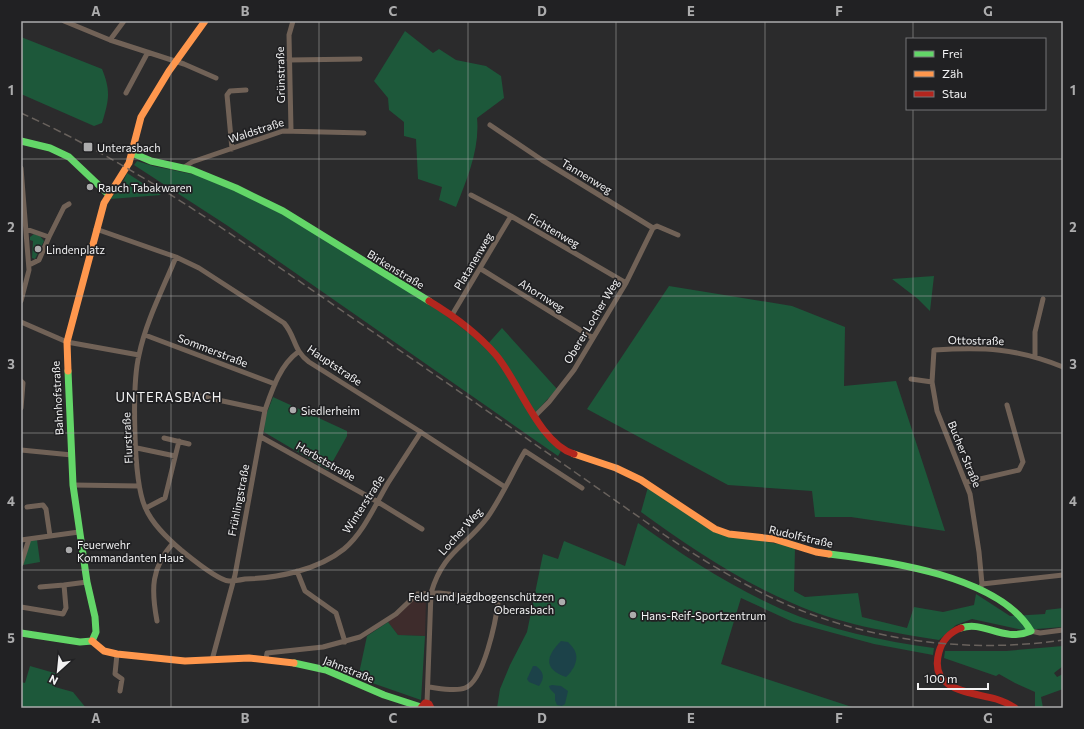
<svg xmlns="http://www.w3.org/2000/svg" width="1084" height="729" font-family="Commissioner,sans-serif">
<rect width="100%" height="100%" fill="#2b2b2c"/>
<path fill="#3e2c2c" d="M422,596l4,3 -1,37 -27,-1 -10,-13 28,-25z"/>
<path fill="#1d583a" d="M405,31l28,22 6,-4 17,11 30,6 15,10 3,22 -27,20c3,31 -10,61 -21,89l-17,-7 3,-13 -24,-8 -2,-40 -12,-3v-14l-15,-12 -1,-12 -14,-17z
M21,37l81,32c9,22 7,31 0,54l-8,3 -73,-32z
M137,161l16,5 48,10 67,26 165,104 53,40 16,-18 55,61 -25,27 29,35 -3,5 -330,-230 -94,-61z
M127,173l34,22 -51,4 11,-12z
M34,234l6,2 4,5 -9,18 -3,-1 1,-17 -3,-1v-3z
M934,276l-4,35 -12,-12 -26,-20z
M669,286l123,20 53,21 -1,59 52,-5 49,150 -94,-14h-36l-3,-26 -84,-6 -141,-76z
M273,397l74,34v5l-19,34 -64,-38 1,-14z
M648,487l69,46 78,14 -1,44 11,6 53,-4 4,24 45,11 7,-21 29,5 31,-7 2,-11 34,22 35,-2 1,-4 17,-2v19l-40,3 -51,-11 -16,6 -17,15c-50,-8 -101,-16 -147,-37 -54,-23 -104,-57 -151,-91z
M638,523c44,32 92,63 143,86 48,21 101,32 153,39l-1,7 -59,-11 -81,-22 -52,-24 -20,66 134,44h-358l3,-19 10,-24 17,-33 16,-78 15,5 6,-18 61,25z
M37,540l3,22 -17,3 7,-24z
M388,622l10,13 27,1 -4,64 -63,-22 9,-42z
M1063,646v20l-9,7 3,4 6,-3v15l-22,8 2,11h-8v-16l-20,-9 -16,-9 -3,2 -52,-18 1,-7h61z
M30,666l28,8 -3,13 18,5 13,16h-65v-26l4,1z"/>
<path fill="#1c4249" d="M561,641l7,1c8,8 11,14 6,25 -3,4 -4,7 -8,10 -23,-8 -20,-21 -5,-36z
M533,666h3c8,6 9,12 3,20l-10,-4 -2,-3z
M552,685l9,1 7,5 -3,13 -3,2 -5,-1 -2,-5v-6l-5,-5 -1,-3z"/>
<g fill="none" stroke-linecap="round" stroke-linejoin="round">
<path stroke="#716257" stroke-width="5" d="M64,21l46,19 74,24 32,14
M110,40l14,-19
M289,60l71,-1
M126,93l22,-41
M490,125l52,35 111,68 4,-2 21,9
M291,130l-2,-95 4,-14
M232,149l-5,-54 3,-4 16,-1
M21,168l8,102 -8,31
M183,168l9,-6 91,-31 81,2
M471,195l40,21 115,67
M26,229l23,8 -10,23 -10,5
M96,229l80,28 23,11 85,55c12,14 9,27 25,39l107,67 89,58
M49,237l15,-30 5,-3
M176,257c-13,32 -30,64 -37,98 -7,29 -6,125 6,152 7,17 22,31 36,43 10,8 36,30 48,31 5,0 11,-1 16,-2 33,-1 73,-9 99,-30 20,-17 31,-44 44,-66 11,-17 22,-34 33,-51
M481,269l112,69
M452,315l59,-99
M21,322l46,20 72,13
M145,335l130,49
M1035,356v-24l8,-33
M911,379l21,3
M21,381l2,2 -2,25
M190,394l75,16
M534,417l15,-15 25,-32 52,-87 27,-55
M261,437l117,65 44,27
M164,438l25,6
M137,448l38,8
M21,450l51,5
M967,482l52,-12 4,-8 -16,-57
M73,485l66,1
M27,507l16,-2 3,4 4,27
M146,508l19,-10 14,-57
M21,540l58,-8
M21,564l8,-25
M297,571l8,20 31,22 9,29
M982,584l81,-9
M40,587l24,-2
M980,589l2,-5 -3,-32 -9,-58 -33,-83 -5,-29 2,-32c50,-3 82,-2 129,17
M21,607l42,7 3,-6 -2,-23 23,-3
M157,621c-6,-32 -6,-53 16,-78
M1031,631l9,2 23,-3
M117,654l-2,20 7,5 -2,12
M266,659l1,-6 56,-6 37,-10 36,-23 21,-20 22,-1 57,6 2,3c-2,18 -14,79 -33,86 -10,4 -27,0 -37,-1
M212,660l23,-85 30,-165c7,-20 15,-45 33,-58
M427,703l4,-110c12,-41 33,-45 56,-75 15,-21 25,-45 38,-67l57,37"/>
<path stroke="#63d668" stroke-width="7" d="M21,141l29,7 19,9 39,37
M132,153l19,8 41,9 44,18 47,23 146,90
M68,371l5,114 14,97 8,35 1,15 -4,9
M829,554c58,7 170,22 202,77 -28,12 -47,-11 -70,-3
M21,633l59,9 12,-1
M294,663l32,7 58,25 37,12"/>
<path stroke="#ff974d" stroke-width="7" d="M68,371l-1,-29 37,-139 25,-40 12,-46 28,-46 36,-50
M574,454l42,14 25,12 74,49 14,5 45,5 42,13 13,2
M92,641l12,10 13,3 68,7 64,-3 45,5"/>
<path stroke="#b3261e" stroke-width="7" d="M429,301c25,15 48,32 67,54 23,27 43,88 78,99
M961,628c-11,4 -19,13 -22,24 -11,39 32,40 57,47 7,2 13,5 19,9
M421,708l4,-5 4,1 2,4"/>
<path stroke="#69625d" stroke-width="1.5" stroke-dasharray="8 4" stroke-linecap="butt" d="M21,113c109,49 206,118 304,186 114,78 227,157 341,237 37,24 75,48 115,66 87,39 188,52 282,38"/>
</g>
<path fill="none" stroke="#acacad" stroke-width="1" stroke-opacity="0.55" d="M171,21v687M319,21v687M468,21v687M616,21v687M765,21v687M913,21v18M913,109v599M21,159h1042M21,296h1042M21,433h1042M21,570h1042"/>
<g fill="#acacad" stroke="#212123" stroke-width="1.5">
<rect x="83" y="142" width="10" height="10" rx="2"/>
<circle cx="90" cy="187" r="4"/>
<circle cx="38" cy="249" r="4"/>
<circle cx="293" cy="410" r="4"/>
<circle cx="69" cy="550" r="4"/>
<circle cx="562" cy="602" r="4"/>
<circle cx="633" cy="615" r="4"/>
</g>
<g text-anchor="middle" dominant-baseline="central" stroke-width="3.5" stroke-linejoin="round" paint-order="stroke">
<g font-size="11" fill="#f2f2f3" stroke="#212123">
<text transform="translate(280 75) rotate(-91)">Grünstraße</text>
<text transform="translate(256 130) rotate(-18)">Waldstraße</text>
<text transform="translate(587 176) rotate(31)">Tannenweg</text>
<text transform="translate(554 230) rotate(30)">Fichtenweg</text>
<text transform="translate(473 261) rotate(-59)">Platanenweg</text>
<text transform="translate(396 269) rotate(31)">Birkenstraße</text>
<text transform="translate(542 295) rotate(32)">Ahornweg</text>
<text transform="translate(591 321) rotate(-59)">Oberer Locher Weg</text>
<text transform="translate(976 340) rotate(1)">Ottostraße</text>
<text transform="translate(213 350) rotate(21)">Sommerstraße</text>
<text transform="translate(335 365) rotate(34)">Hauptstraße</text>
<text transform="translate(57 398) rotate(-93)">Bahnhofstraße</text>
<text transform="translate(127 438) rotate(-93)">Flurstraße</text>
<text transform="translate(965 454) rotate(68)">Bucher Straße</text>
<text transform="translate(326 461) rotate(30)">Herbststraße</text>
<text transform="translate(238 500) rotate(-79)">Frühlingstraße</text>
<text transform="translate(363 504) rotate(-57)">Winterstraße</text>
<text transform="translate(460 531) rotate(-48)">Locher Weg</text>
<text transform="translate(801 536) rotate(13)">Rudolfstraße</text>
<text transform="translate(349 669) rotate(22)">Jahnstraße</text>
</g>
<g font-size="11" fill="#f2f2f3" stroke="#212123" text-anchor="start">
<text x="97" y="147">Unterasbach</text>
<text x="98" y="187">Rauch Tabakwaren</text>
<text x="46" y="249">Lindenplatz</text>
<text x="301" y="410">Siedlerheim</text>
<text x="77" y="544">Feuerwehr<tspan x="77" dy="13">Kommandanten Haus</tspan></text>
<text x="554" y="596" text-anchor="end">Feld- und Jagdbogenschützen<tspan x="554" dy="13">Oberasbach</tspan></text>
<text x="641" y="615">Hans-Reif-Sportzentrum</text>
</g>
<g font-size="13" letter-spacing="1" fill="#f2f2f3" stroke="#212123">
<text x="169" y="397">UNTERASBACH</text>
</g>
</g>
<rect width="1084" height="729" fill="none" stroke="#212123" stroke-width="44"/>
<rect x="906" y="38" width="140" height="72" fill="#212123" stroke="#757576"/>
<rect x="914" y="51" width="20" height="6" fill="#63d668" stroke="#757576"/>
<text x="942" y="58" font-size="12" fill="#f2f2f3">Frei</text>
<rect x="914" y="71" width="20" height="6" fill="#ff974d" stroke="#757576"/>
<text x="942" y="78" font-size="12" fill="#f2f2f3">Zäh</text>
<rect x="914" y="91" width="20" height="6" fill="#b3261e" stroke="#757576"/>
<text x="942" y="98" font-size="12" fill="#f2f2f3">Stau</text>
<g transform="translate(58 671) rotate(207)" stroke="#212123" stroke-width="3" paint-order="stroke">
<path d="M0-3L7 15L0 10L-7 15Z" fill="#f2f2f3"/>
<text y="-6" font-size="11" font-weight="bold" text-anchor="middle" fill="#f2f2f3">N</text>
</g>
<path d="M918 683v6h70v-6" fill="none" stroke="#f2f2f3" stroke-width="2"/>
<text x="924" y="683" font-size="12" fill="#f2f2f3" stroke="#212123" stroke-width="3" paint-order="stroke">100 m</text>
<rect x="22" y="22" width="1040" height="685" fill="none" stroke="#acacad" stroke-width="1.5"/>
<g font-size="13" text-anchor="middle" font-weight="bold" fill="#acacad">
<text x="96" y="16">A</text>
<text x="245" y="16">B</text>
<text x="393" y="16">C</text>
<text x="542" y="16">D</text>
<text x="691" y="16">E</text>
<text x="839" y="16">F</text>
<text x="988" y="16">G</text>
<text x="11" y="95">1</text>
<text x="1073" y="95">1</text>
<text x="11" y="232">2</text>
<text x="1073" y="232">2</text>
<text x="11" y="369">3</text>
<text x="1073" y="369">3</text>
<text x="11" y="506">4</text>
<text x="1073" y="506">4</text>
<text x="11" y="643">5</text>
<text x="1073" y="643">5</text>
<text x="96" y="723">A</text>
<text x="245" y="723">B</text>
<text x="393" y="723">C</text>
<text x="542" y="723">D</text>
<text x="691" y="723">E</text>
<text x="839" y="723">F</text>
<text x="988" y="723">G</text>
</g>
</svg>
